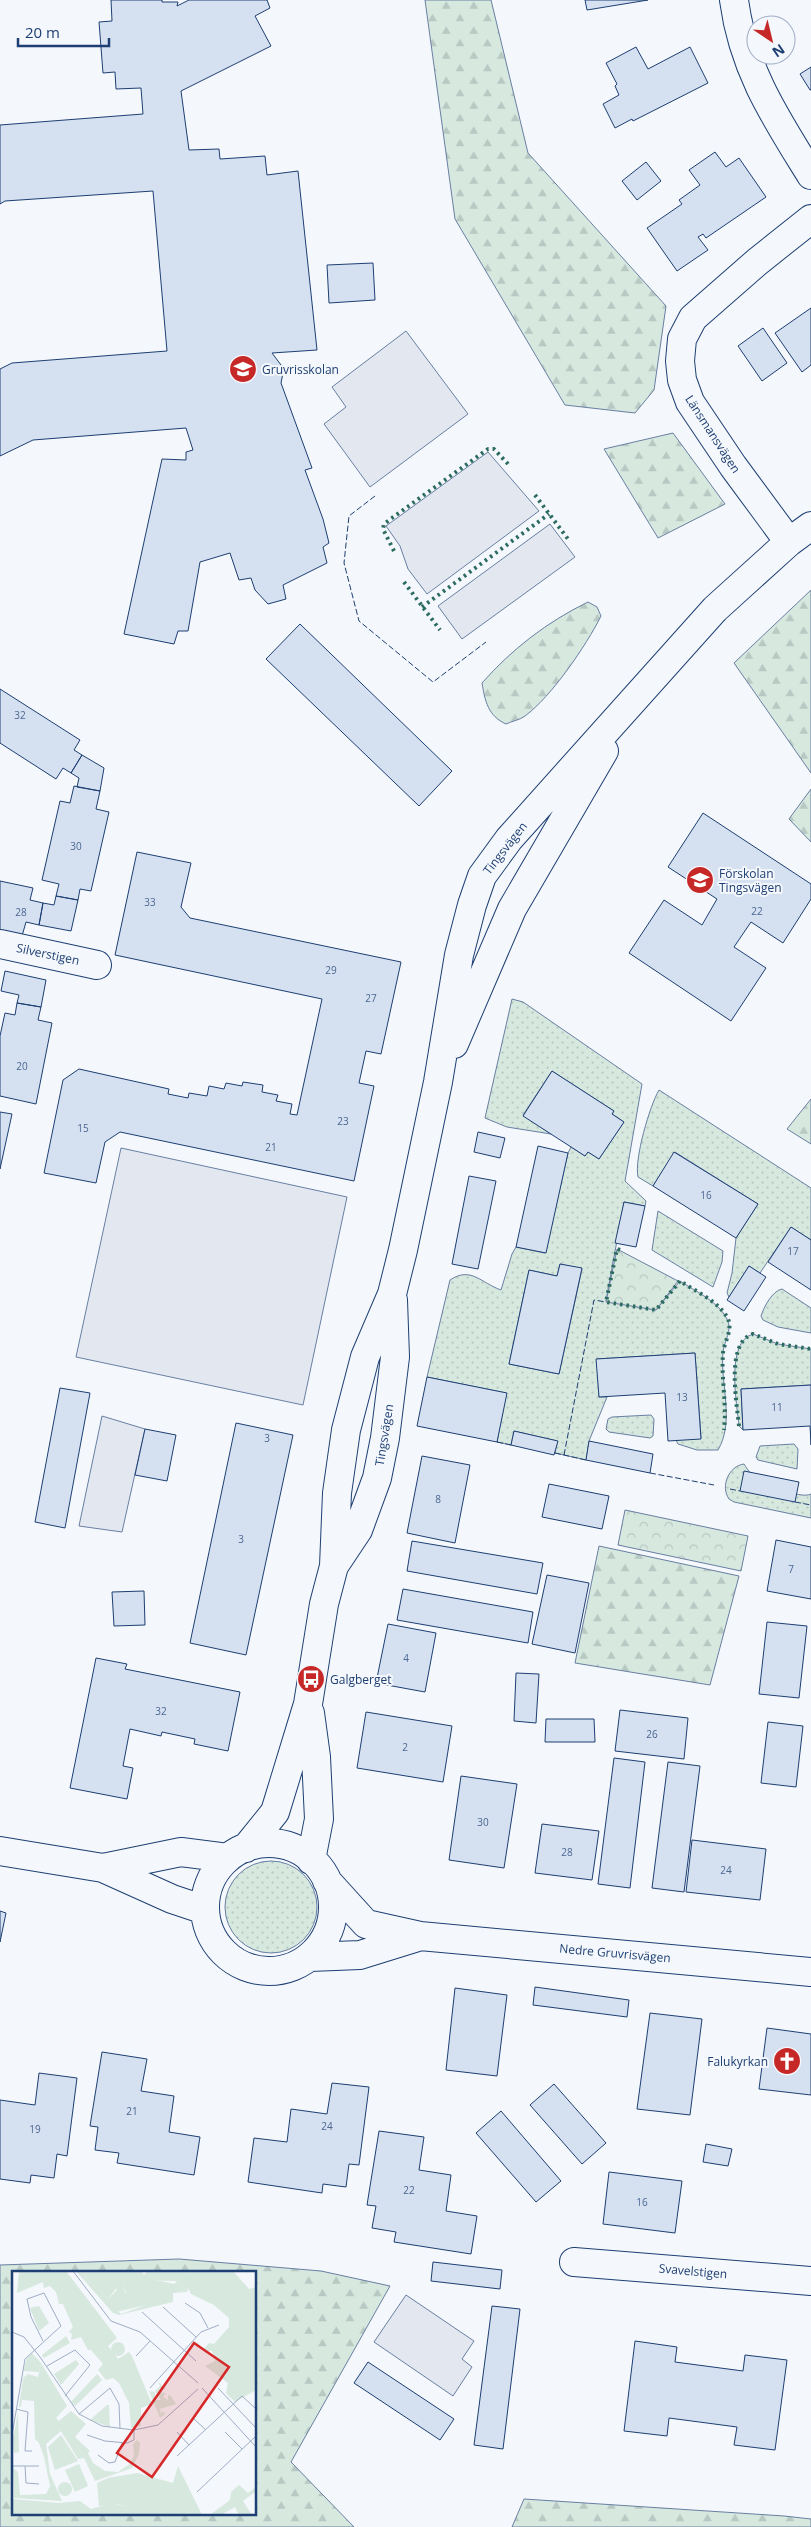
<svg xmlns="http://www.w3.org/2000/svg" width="811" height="2527" font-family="'Open Sans',sans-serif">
<defs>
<pattern id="grass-dots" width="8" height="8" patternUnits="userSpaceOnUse" patternTransform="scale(1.25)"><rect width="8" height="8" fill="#d7e8df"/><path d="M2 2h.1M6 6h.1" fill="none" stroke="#b8c8c3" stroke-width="1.8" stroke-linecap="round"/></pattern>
<pattern id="forest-firs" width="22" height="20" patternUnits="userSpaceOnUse" patternTransform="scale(1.25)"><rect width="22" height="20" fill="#d7e8df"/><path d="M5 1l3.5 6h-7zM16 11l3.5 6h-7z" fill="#b8c8c3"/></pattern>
<pattern id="park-crowns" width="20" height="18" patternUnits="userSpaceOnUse" patternTransform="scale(1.25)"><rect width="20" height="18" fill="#d7e8df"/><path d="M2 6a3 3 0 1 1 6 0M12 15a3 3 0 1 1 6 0" fill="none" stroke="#b8c8c3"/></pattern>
</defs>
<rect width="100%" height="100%" fill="#f4f7fb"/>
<path fill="url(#grass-dots)" stroke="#687fa3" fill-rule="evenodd" d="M512,999l11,3 119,82 -17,97 21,20 -1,5 -21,-4 -18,99 50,9 24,-29c15,10 39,21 47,38 6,11 -3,22 -4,33 -3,32 12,69 -5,98h-21l-19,-6 -2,-4 25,-2 -6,-85 -98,6 2,38h8l-18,44 -3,19 -31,-7 2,-12 -43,-10 -3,14 -14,-3 9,-49 -79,-16 23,-97c21,-14 31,3 51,10l11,-36 4,-7 29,6 23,-100 3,-6 14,9 3,-4 11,7 25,-37 -12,-8 2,-3 -62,-40 -29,44 28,19 -44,-7 -22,-9zM560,1264l22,5 -23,105 -50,-10 20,-94 28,6z
M659,1090l152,98v52l-20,-13 -31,46 -11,-7 -20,31 -2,-4 5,-20 4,-35 22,-34 -83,-52 -22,34 -15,-9c-4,-18 12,-72 21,-87z
M658,1211l65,40 -1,11 -9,25 -61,-37z
M782,1289l29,19v25l-33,-6 -15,-7 -2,-4c3,-9 11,-25 21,-27z
M753,1334l25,10 33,5v36l-70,4 2,41 -4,-4c-2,-22 -14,-84 14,-92z
M651,1415l3,4 -1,17 -3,2 -41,-6 -3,-3 2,-10 4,-2z
M794,1444l4,5 -1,20 -39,-9 -2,-3 4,-11z
M744,1464c2,3 4,7 7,9 10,9 49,27 60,21v24l-77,-16 -5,-3c-9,-13 0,-33 15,-35z
M225 1907a46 46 0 1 1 92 0a46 46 0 1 1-92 0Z"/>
<path fill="url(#forest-firs)" stroke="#687fa3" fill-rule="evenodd" d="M425,0h66l37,153 138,153 -12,84 -19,23 -70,-8 -110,-186z
M673,433l52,71 -67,34 -54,-89z
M811,590v183l-77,-110z
M588,602l9,5 4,9c-15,30 -50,81 -76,100 -5,4 -13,5 -19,8 -18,-8 -21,-23 -24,-41 30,-34 65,-61 106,-81z
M811,789v53l-22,-23z
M811,1099v45l-24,-15z
M599,1546l140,30 -29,109 -135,-22z
M179,2259l142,12 69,15 -99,176 63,65h-354v-262zM14,2272h241v241h-241z
M524,2499l260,17 27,3v8h-299z"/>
<path fill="url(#park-crowns)" stroke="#687fa3" d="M617,1249l61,32 -22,29 -50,-8z
M625,1510l123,26 -7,35 -123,-26z"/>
<path fill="#e3e8f0" stroke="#687fa3" d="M406,331l62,83 -98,73 -46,-63 22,-17 -14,-20z
M488,452l51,59 -112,83 -19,-25 -8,-23 -14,-20z
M550,524l25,33 -113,82 -24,-33z
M121,1148l226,49 -44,208 -227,-48z
M102,1416l43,13 -23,103 -43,-6z
M406,2295l68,46 -12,18 10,8 -19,29 -79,-54z"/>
<path fill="#d5e0f0" stroke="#1d3f73" d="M111,0h51v2h16l-1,4 12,-6h78l3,8 -15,8 16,30 -90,45 8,59 30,-1 1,10 45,-3 2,19 31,-4 19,179 -45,3 9,12 2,8 -2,10 31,85 -7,2 18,49 6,24 -6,4 4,16 -44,22 3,14 -18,5 -13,-14 -4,-12 -12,2 -9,-27 -30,9 -12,69h-10l-4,13 -50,-10 38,-175 24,1v-8l7,-2 -7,-22 -153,12 -33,16v-87l12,-6 155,-12 -14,-160 -148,10 -5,3v-79l143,-11 -2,-26 -25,1 -1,-17 -12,1 -4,-51 13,-1z
M585,0h63l-61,10z
M636,47l12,22 42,-22 18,36 -75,38 -1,-2 -17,9 -12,-24 16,-9 -4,-9 2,-2 -11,-21z
M811,67v23h-1l-10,-16z
M715,152l11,15 13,-9 27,39 -60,41 -3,-4 -5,3 10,13 -31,21 -30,-43 35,-24 -3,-4 21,-15 -11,-15z
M646,162l15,19 -24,19 -15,-19z
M373,263l2,37 -46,3 -2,-38z
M811,308v57l-9,7 -27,-39z
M763,328l24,35 -25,18 -24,-35z
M300,624l152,147 -33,35 -153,-147z
M0,689l80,51 -6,10 8,5 -11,18 -8,-5 -7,11 -56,-36z
M82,755l22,13 -4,23 -23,-4 2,-9 -8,-5z
M74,786l26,5 -4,18 13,3 -18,79 -11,-2 -2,11 -22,-4 3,-12 -17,-4 18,-79 10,2z
M703,813l108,71v15l-28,44 -32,-21 -17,25 32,21 -35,53 -102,-68 35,-53 38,25 15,-26 -49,-32z
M137,852l54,11 -10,44 9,11 211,44 -20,92 -15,-3 -7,32 15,3 -20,95 -234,-49 -15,10 -9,41 -52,-10 19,-93 16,-11 90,20 -1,5 20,4 1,-5 18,3 2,-10 15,3 2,-6 16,3 1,-4 20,3 -1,7 16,3 -2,6 16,3 -2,10 7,1 25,-116 -207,-44z
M0,881l33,7 -3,12 13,3 -4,22 -13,-3 -4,14 -22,-4z
M56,896l22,4 -7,31 -32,-6 4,-22 11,2z
M5,971l41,9 -5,27 -24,-4 2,-8 -18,-4z
M17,1003l24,4 -3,13 14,3 -16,81 -36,-8v-60l5,-23 10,2z
M552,1071l62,40 -2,3 12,8 -25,37 -11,-7 -3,4 -62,-40z
M0,1112l12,2 -12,55z
M478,1132l27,6 -5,20 -26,-6z
M538,1146l30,7 -22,100 -30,-6z
M674,1152l84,52 -22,34 -83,-52z
M469,1176l27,5 -18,88 -26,-5z
M624,1202l21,4 -9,41 -21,-4z
M791,1227l20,13v50l-43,-28z
M560,1264l22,4 -23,106 -50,-10 20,-94 28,6z
M749,1266l17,11 -22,34 -17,-11z
M695,1353l6,86 -33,2 -3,-48 -66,4 -3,-38z
M427,1377l80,16 -10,49 -80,-16z
M811,1385v60l-1,-19 -67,4 -2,-41z
M60,1388l30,5 -25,135 -30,-6z
M236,1423l57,12 -47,220 -56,-12z
M145,1429l31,6 -9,46 -32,-6z
M514,1431l44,10 -4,14 -43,-10z
M589,1441l64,13 -3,19 -64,-13z
M422,1456l48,9 -15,78 -48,-10z
M744,1471l55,11 -4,20 -55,-11z
M549,1484l60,12 -7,33 -60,-12z
M776,1540l35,7v52l-44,-8z
M412,1541l131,22 -6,31 -130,-23z
M547,1575l42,8 -14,70 -43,-9z
M403,1589l130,23 -5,31 -131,-23z
M144,1591l1,34 -31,1 -2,-34z
M767,1622l40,4 -8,72 -40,-4z
M388,1624l48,9 -11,59 -49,-9z
M96,1658l31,6 -2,5 115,23 -12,59 -34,-7 1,-5 -33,-7 -1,4 -31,-7 -7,37 10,2 -6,31 -57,-11z
M516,1673l23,1 -3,49 -22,-2z
M620,1710l68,8 -4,41 -69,-8z
M366,1712l86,14 -9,56 -86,-14z
M546,1719h48l1,23h-50z
M768,1722l35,4 -7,61 -35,-4z
M614,1758l31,4 -15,126 -32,-4z
M668,1762l32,4 -16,126 -32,-4z
M461,1776l56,8 -13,84 -55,-8z
M542,1824l57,7 -7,49 -57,-7z
M692,1840l74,9 -6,51 -74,-8z
M0,1911l6,2 -6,29z
M535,1987l94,13 -2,17 -94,-12z
M455,1988l52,7 -10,81 -51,-6z
M650,2013l52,6 -12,96 -53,-6z
M767,2028l44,6v61l-52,-6z
M102,2052l45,7 -6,32 33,5 -5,36 31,5 -6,38 -77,-12 2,-10 -24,-3 3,-23 -8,-1z
M39,2073l38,5 -10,78 -10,-2 -3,24 -23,-3 -1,8 -30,-4v-79l35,5z
M332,2083l37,4 -10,78 -10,-1 -3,23 -23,-3 -1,9 -74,-11 6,-44 33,4 4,-33 36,5z
M554,2084l52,59 -24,21 -52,-59z
M501,2111l60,70 -25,21 -60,-69z
M379,2131l45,6 -5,33 32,5 -5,36 31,5 -6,38 -77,-12 2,-10 -24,-4 4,-22 -9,-1z
M706,2144l26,5 -4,17 -25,-4z
M609,2172l73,9 -7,52 -72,-9z
M433,2262l69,8 -2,19 -69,-8z
M492,2306l28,3 -17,140 -29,-4z
M635,2341l42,6 -2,15 68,9 2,-16 42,5 -12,90 -41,-5 3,-18 -68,-9 -2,18 -43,-5z
M368,2362l86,57 -14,21 -86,-57z"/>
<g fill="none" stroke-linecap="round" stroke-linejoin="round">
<g stroke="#1d3f73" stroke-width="30">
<path id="minor" d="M734,0c9,69 41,117 77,175
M789,542l-56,-76 -43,-64 -8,-22 -2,-19 2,-22 11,-21 64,-56 54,-43
M0,944l97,21
M454,1044l58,-135 92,-158
M334,1566l24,-36 19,-52 8,-40 10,-81 -2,-57
M310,1713l6,44 3,62 -8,41
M205 1907a64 64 0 1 1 128 0a64 64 0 1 1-128 0Z
M246,1848l29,-36 33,-108 16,-100 10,-38 3,-73 9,-63 19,-73 27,-63 11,-44 35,-168 21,-127 13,-50 10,-29 27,-37 206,-230 74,-67 22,-16
M0,1851l103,17 69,31 33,11
M103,1868l78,-16 47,6
M327,1881l39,43 54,12 391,36
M310,1957l50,-2 58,-18
M574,2262l237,19"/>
</g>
<use href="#minor" stroke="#f4f7fb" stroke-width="28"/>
<path stroke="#2c6c60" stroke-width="4" stroke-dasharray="2.5 4" stroke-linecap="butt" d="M535,495l33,44
M394,551l-11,-22 1,-5 8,-6 96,-69h6l14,15
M404,582l36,48
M422,607l127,-93
M620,1250l-3,-1 -11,53 50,8 24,-29c15,10 40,21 48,38 5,11 -4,23 -5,34 -2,26 4,51 1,77
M739,1426c-2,-22 -14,-84 14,-92l25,10 33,5"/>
<path stroke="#1d3f73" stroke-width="1" stroke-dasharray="6 2.5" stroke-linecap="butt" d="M375,496l-26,20 -5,47 15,58 74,61 53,-40
M497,1442l14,3
M555,1453l31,7
M564,1455l30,-155 12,2
M650,1473l64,12
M730,1489l10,2
M795,1502l16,3"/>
</g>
<defs>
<g id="school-disc" transform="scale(1.4375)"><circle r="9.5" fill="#c62828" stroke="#f4f7fb"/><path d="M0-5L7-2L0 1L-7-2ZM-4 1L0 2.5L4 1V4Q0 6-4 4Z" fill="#fff"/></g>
<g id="bus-disc" transform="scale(1.4375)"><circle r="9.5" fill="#c62828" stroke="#f4f7fb"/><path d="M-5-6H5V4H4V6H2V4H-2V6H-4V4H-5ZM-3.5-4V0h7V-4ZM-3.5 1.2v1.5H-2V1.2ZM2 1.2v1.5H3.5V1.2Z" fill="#fff"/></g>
<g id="church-disc" transform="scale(1.4375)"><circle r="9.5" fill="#c62828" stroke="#f4f7fb"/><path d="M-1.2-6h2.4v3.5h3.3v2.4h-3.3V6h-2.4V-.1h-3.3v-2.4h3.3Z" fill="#fff"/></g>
</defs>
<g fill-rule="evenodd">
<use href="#school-disc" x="243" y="369"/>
<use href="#school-disc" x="700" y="880"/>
<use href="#bus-disc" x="311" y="1679"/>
<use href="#church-disc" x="787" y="2061"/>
</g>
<g text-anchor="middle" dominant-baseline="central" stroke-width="4" stroke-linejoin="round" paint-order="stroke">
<g font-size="10" fill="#4b6792">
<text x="20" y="715">32</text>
<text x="76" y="846">30</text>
<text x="150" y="902">33</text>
<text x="757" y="911">22</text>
<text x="21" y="912">28</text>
<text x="331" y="970">29</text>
<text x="371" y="998">27</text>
<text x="22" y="1066">20</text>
<text x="343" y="1121">23</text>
<text x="83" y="1128">15</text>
<text x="271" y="1147">21</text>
<text x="706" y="1195">16</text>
<text x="793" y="1251">17</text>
<text x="682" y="1397">13</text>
<text x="777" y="1407">11</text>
<text x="267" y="1438">3</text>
<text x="438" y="1499">8</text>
<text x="241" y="1539">3</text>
<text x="791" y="1569">7</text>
<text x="406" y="1658">4</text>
<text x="161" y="1711">32</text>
<text x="652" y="1734">26</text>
<text x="405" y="1747">2</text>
<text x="483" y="1822">30</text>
<text x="567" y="1852">28</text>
<text x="726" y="1870">24</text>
<text x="132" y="2111">21</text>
<text x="327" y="2126">24</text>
<text x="35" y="2129">19</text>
<text x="409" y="2190">22</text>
<text x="642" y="2202">16</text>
</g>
<g font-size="12" fill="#1d3f73" stroke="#f4f7fb" text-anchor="start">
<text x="262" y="369">Gruvrisskolan</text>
<text x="719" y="873">Förskolan<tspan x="719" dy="14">Tingsvägen</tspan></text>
<text x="330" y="1679">Galgberget</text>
<text x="768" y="2061" text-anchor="end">Falukyrkan</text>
</g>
<g font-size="12" fill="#1d3f73" stroke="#f4f7fb">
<text transform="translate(713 434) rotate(57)">Länsmansvägen</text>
<text transform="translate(505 848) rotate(-52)">Tingsvägen</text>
<text transform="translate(48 954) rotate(12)">Silverstigen</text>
<text transform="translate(384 1435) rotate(-81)">Tingsvägen</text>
<text transform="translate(615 1953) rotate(5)">Nedre Gruvrisvägen</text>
<text transform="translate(693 2271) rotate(5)">Svavelstigen</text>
</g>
</g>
<g transform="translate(12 2271)">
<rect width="244" height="244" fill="#f4f7fb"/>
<path d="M73,0h39l2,5 -18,23 -21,-20zM117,0h12l3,4 4,-4h39l6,6 -6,15 -11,-11 -35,-1 10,8 -5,17 -30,7 -5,-6 15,-14 -3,-6zM20,82l9,10 -2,9 -16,-1 4,-13zM146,110l8,9 -4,-2 -4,4 8,1 -3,4 5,3v-5l3,1 5,8 -16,5 1,5 2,-3 2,3 -5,4 -11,-27 6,1v8h6l-6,-9 5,-5zM0,228l47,4 21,-2 11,8 22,-6 12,4 6,8h-119z" fill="#d7e8df"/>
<path d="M7,0h47l51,67 -9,8 10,13 11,-7 3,4 20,48 -11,4v18l-10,2 -2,-25 -10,-20 -6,-5 -7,2 -8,-10 5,-6 -12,-14h-3l-7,-13 -10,3 1,-6 -3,-2 4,-5 -10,-23h-4l-3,-12 -6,-6 -6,2 -1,-6 -26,11zM64,0h9l2,8 21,20 9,-9 -4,-8 6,-7 6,3 -1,-7h5l3,5 -9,10 4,12 -4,10 -12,-2 10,8 25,-9 -6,-7 8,1 2,-11 -11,-1 -1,-4 8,-5 29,6 1,-3 11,11 -14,1v9l-54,13 -6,-2zM175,0h46l16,18 7,-2v103l-21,12 -9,-9 2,-10 -23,-17 10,-5 -2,-8 -2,-3 -5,3 -12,-10 1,-2 9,8 5,-6 5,1 15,-17v-9l-15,-13 -23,-11 -3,-6 5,-11zM27,35l10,17 -10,8 -9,-23zM54,65l4,7 -26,15 -2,-3zM64,89l3,4 -18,21 -7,-11zM29,92l26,43 -11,12 3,3 12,-10 15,13 -11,13 15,14 -2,2 5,10 12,8 13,1 12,-8 4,-9 -1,-11 4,-4 3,3 -1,11 -7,14 -37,13 -11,-23 -6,1 -17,-28 -15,13 4,30 12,27 -48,-3 -1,-30 5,4 2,23 26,-1 4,-8 -6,-29 -5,-14 -4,-4 -1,-38 -12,-1 -1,7h-2l4,-29 5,-4 10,3zM85,103l5,6 -27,26 -4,-4zM95,134h2l1,22 -20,-7zM6,142l1,39 -5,1 -1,-14zM166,195l24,49h-71l-6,-8 -7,-3 -19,2 -2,-23 11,-5 29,-5 36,10zM227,214l9,8 8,-6v4l-13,10 9,14h-13l-4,-8 -14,8h-11l20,-15 1,-8z" fill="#d7e8df"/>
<path d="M49,164l17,26 -23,9 -7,-23z" fill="#d7e8df"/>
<path d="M99 78a7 7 0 1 1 14 0a7 7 0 1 1-14 0ZM67,193l9,22 -13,6 -10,-22zM46 218a7 7 0 1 1 14 0a7 7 0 1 1-14 0Z" fill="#d7e8df"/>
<path fill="none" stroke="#9eadc5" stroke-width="1" d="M61,0l38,50 29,11 58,51M173,32l15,10 8,15M151,36l33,30M130,41l54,49M0,61l12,5 16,20 39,57 23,12 32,4 24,-5 40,-36M124,85l14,-15M35,95l28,-16 15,15 -25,31M138,117l51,-56 18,-7M190,117l54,59M206,117l38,40M4,138l12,3 -3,39h7M67,143l31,-26 9,16 1,25M182,148l12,11M165,161l12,13M213,161l17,17M0,164l13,-76 36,-33 -17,-33 -17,6 4,18 12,24M75,164l18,6 22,2 7,-3v-10M86,184l11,8 6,-1 7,-19M165,185l65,-60 14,13M0,195h27M13,195l1,17 13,1M185,221l59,-56"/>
<path fill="#d62828" fill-opacity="0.15" stroke="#d62828" stroke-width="2.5" d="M182,72l35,24 -77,110 -35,-24z"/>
<rect width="244" height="244" fill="none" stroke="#1d3f73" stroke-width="2.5"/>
</g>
<g transform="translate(771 40) rotate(145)"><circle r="24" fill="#f4f7fb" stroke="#9eadc5"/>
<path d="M0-4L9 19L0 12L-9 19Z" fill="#c62828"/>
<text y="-8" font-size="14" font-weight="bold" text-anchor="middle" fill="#1d3f73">N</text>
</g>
<path d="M18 38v8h91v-8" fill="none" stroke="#1d3f73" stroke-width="2.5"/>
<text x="25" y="38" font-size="15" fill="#1d3f73" stroke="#f4f7fb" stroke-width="4" paint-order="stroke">20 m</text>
</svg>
